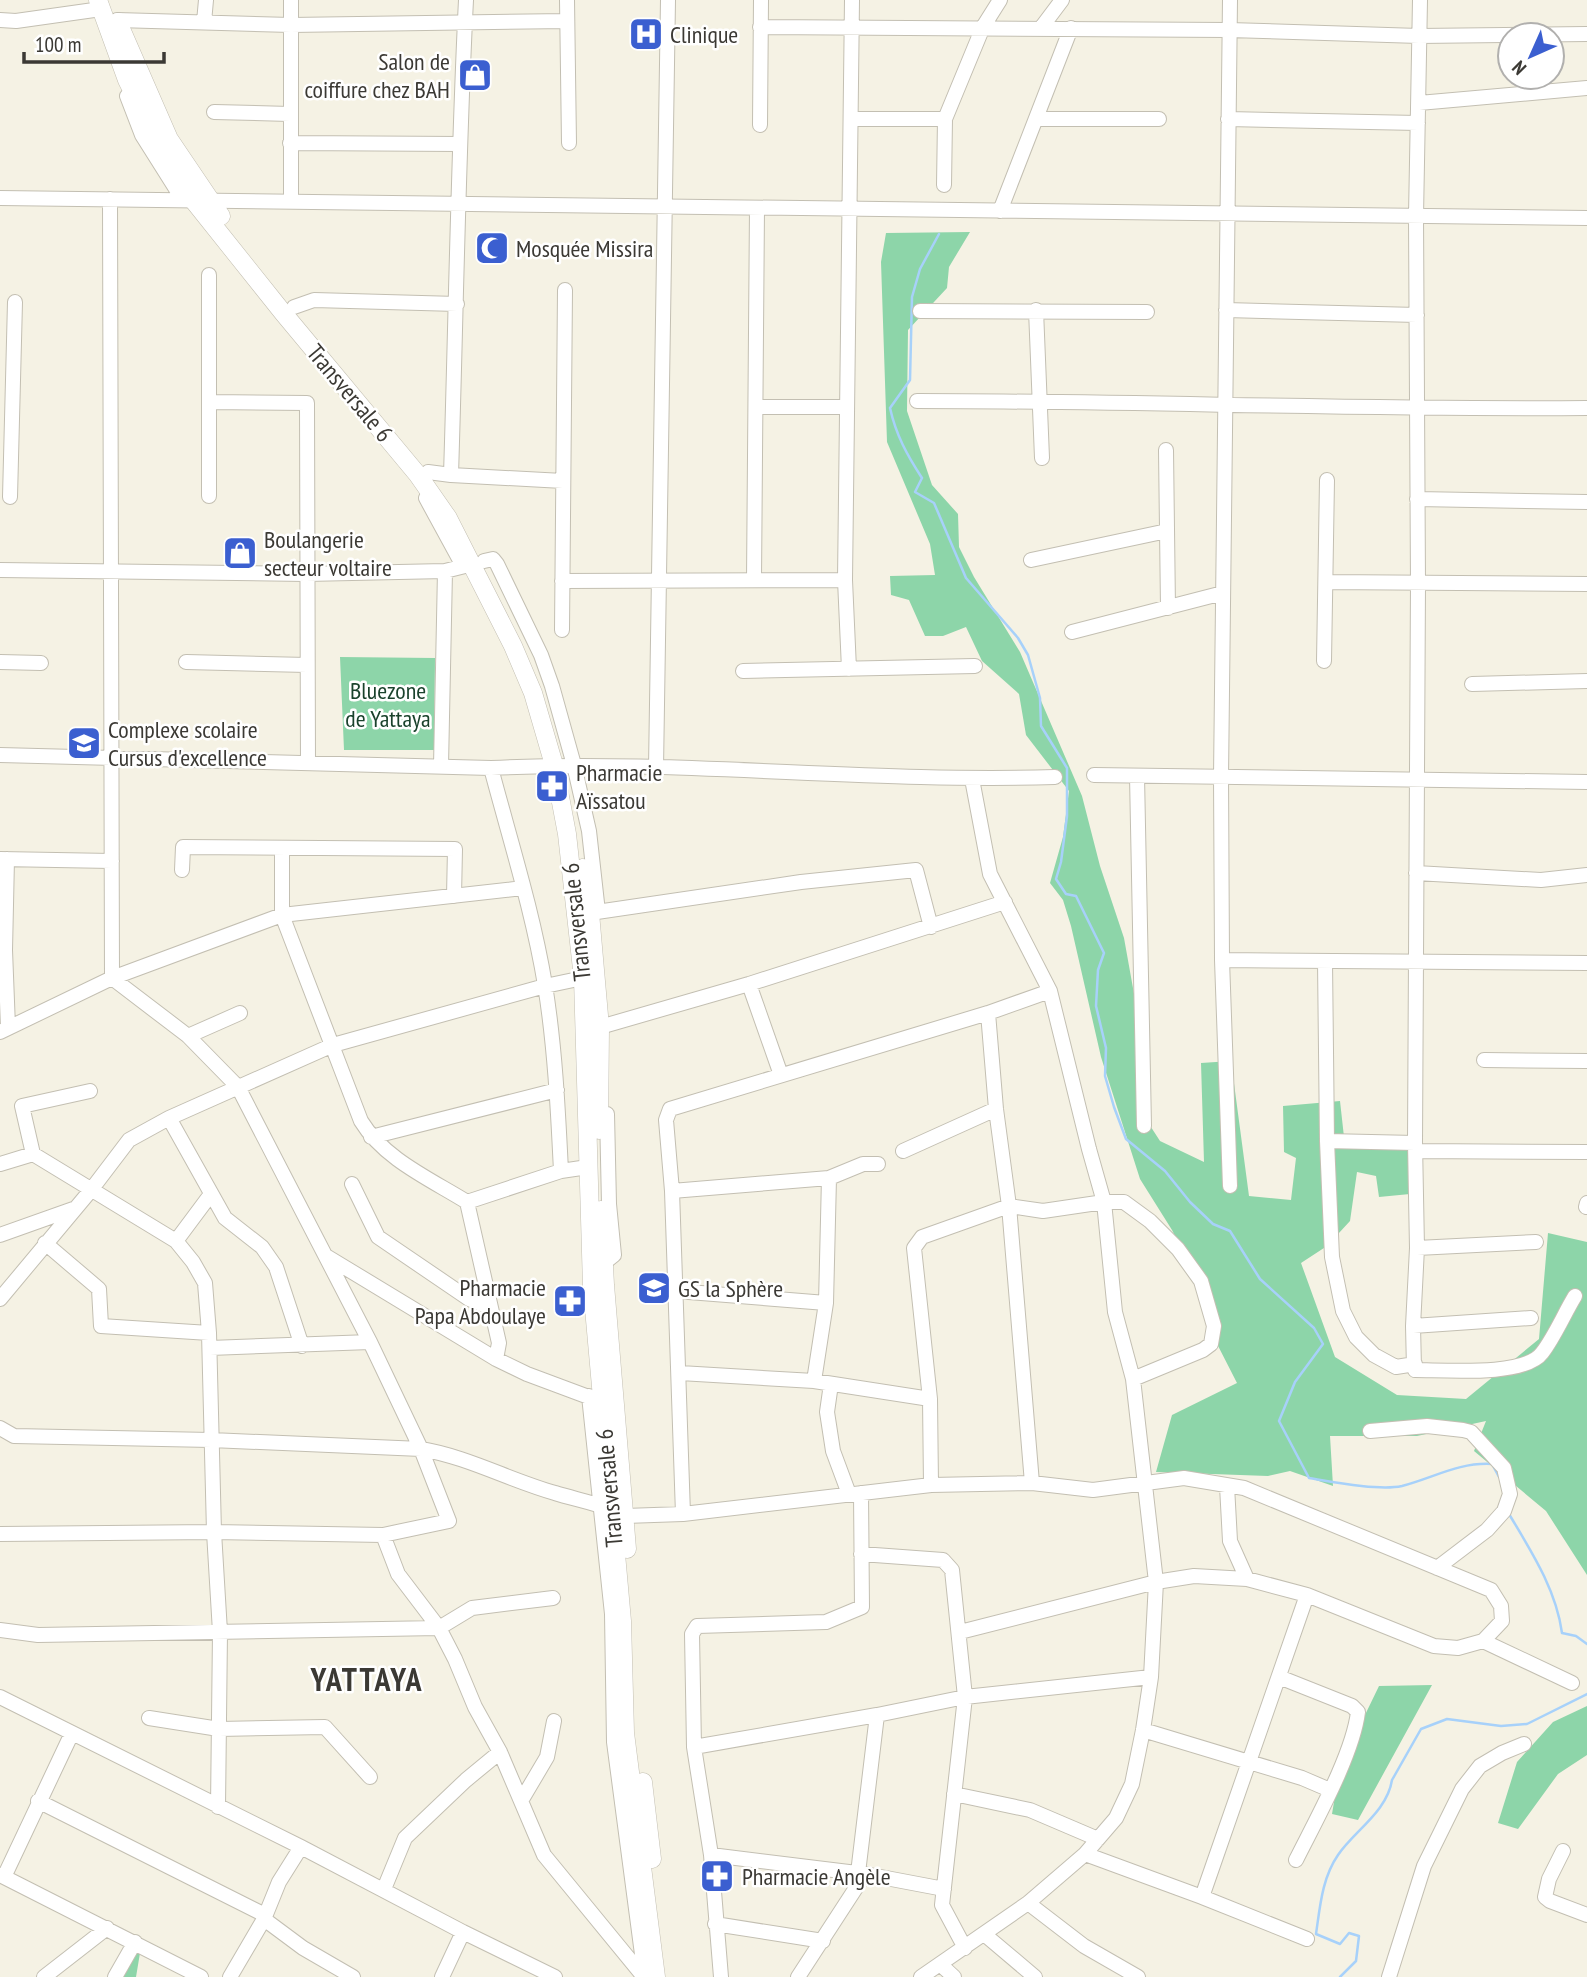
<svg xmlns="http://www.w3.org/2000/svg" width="1587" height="1977" font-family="'PT Sans Narrow',sans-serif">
<rect width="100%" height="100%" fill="#f5f2e4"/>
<path fill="#8dd5a9" d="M970,232l-21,35 -2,21 -39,42 -1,81 25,74 26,29 1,33 15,30 46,75 62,144 18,70 24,72 14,78 11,108 11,17 44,21 -3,-99 30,-2 18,135 42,4 5,-42 -12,-6 -1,-46 57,-5 4,36 67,1 -1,56 -31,3 -3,-21 -19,-4 -7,49 -23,25 -26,17 34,94 62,38 69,4 73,-60 9,-106 39,9v333l-41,-64 -72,-60 12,-30 -69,15h-87l3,50 -43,-15 -22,5 -112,-4 16,-57 65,-32 -23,-45 -14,-53 -28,-55 -32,-51 -39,-122 -30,-131 -8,-26 -13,-17 13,-46 6,-46 -43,-56 -7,-41 -37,-33 -16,-34 -23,9h-18l-16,-36 -18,-5 -1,-19 45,-1 -5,-31 -43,-102 -6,-180 5,-29z
M340,657l95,1 -1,92h-90z
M1432,1685l-74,135 -26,-6 6,-36 11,-30 30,-62z
M1587,1706v49l-29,19 -40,55 -20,-6 19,-61 36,-40z
M130,1950l10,3 -4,24h-21z"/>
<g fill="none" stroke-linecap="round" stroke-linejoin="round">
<path stroke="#a7d1fa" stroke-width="2.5" d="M939,234l-19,35 -8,28 -2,83 -20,28c6,27 17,47 32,70l-7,14 19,11 32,75 52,60 10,17 12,43 1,28 26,42v48l-6,46 -5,17 10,15 10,2 28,57 -6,17 -2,36 10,42 -1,28 9,31 12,32 39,32 25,31 23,22 17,7 30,48 54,49 9,16 -28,38 -16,39 30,57c24,4 70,13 93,8 31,-8 57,-24 90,-22l7,13
M1509,1514c22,37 47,75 53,119l14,3 11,8
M1340,1977l16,-16 3,-25 -10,-3 -9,11 -24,-10c4,-27 6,-56 22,-79 16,-24 49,-43 54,-75l29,-51 26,-10 54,7 26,-2 60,-30"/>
<g stroke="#c3bfb2" stroke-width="16">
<path id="minor" d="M291,0v202
M567,0l2,143
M1230,0l-9,777 1,183 8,226
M1420,0l-4,216 2,368 -3,559 2,105 -4,78 1,42 1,2c29,0 109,7 127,-17 13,-17 22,-39 33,-57
M0,20l16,1 85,-12
M117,20l174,5 276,-4
M204,22l2,-22
M760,27l469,3 190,6 168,-2
M1041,28l21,-28
M127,96l15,39 41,65
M1419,103l168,-15
M214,112l76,2
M851,119h94
M1036,119h123
M1228,119l190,4
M760,125l1,-125
M290,143l170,1
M944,185l1,-66 38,-92 17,-27
M0,198l1587,20
M1000,211l71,-183
M294,307l20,-7 143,4
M1036,310l6,148
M1226,310l191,5
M920,311l227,1
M917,401c224,0 447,9 670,7
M210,402l97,1 1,360
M756,407h91
M1166,450l2,158
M428,472l23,3c5,-158 7,-317 15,-475
M451,475l112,6
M209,496v-221
M10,497l5,-195
M426,498l37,68
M1417,499l170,3
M1031,560l136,-29
M484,561l9,-2 4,5 44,91 11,31 22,79 15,66 9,81
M0,570l306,4 139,-3 28,-7
M754,580l3,-372
M562,581l283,-1
M1326,582l261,2
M562,630l3,-340
M1072,632l151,-39
M1324,661l3,-181
M0,662l41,1
M186,662l121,3
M849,669l-4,-89 7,-580
M743,671l232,-5
M1472,684l115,-3
M0,755l491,13c188,-9 376,15 564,9
M441,766l4,-195
M491,768c19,72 42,144 54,217 10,62 13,125 16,186
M656,768l12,-768
M1094,775l493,7
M1137,776l7,350
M282,848v67l79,206c23,38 69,58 106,81l32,141 -3,16
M0,859l112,2
M7,859l-2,91 3,77
M182,870l1,-23 272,2 -1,47
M1416,873l125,7 46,-5
M590,913l211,-31 115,-12 15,57
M1222,960l365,3
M1325,961l2,180 5,116 11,54 13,26 18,18 22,12 19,-3
M749,984l32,91
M988,1013l8,96 13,97 23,277
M600,1027l149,-43 256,-82
M0,1032l112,-54 170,-63 241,-27
M188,1036l52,-23
M1484,1060l103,1
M169,1118l56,100 37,29 14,20 26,79
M371,1137l186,-47
M1327,1141l88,2
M903,1151l93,-42
M1416,1151l171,1
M33,1154l-11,-48 68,-15
M0,1164l33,-10 143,87 17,21 12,21 4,50 5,199 6,100 -2,175
M829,1178l34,-14h15
M352,1184l26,53 91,62 22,9
M672,1191l157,-13 -3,125 -12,78
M467,1202l94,-31 27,-4
M1586,1207l1,-4
M0,1235l73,-26
M176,1241l35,-47
M45,1243l54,46 2,37 108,7
M1417,1248l119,-6
M326,1256l170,103 31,15 67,25
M604,1263l10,-8 -5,-51 -2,-90
M676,1291l150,12
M0,1299l91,-109 38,-50 40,-22 164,-73 212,-59 38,-8
M1413,1326l118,-8
M210,1348l160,-6
M680,1373l134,8 116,18
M831,1384l-4,28 6,39 16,43
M589,1396l23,218 2,128 31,235
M0,1428l14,8 197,4 210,9c47,8 88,31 134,44 19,6 38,9 57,17
M1370,1431l57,-5 36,4 8,2 33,36 6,26 -6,17 -17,19 -50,38
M931,1485l-1,-86 -16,-151 8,-11 87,-31 34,5 61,-9h20l26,19 28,28 23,32 13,45 -3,18 -8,6 -70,29
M1227,1486l3,55 17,38
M683,1514l-11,-323 -6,-71 4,-11 318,-96 62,-22
M625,1516l58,-2 248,-29 101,-2 61,7 91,-12 60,10 247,102 10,16 1,15 -19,20 -25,7 -24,-2 -127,-51 -60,-16 -53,-3 -38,6 -196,50
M0,1534l214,-2 169,3 66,-14 -28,-72 -51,-107 -132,-255 -50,-51 -76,-58 -2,-779
M383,1535l15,39 41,54 16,31 20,48 25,45 44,103 100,122
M861,1554l82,6 9,10 13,127 -23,208 23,43
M0,1630l38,5 401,-7 33,-20 81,-10
M1483,1641l89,42
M1279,1677l73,29 6,6c-5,42 -42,108 -62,148
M0,1697l301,150 162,85 92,45
M149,1718l70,11 106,-2 45,50
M1143,1730l159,48 28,12
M694,1747l183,-32 88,-18 186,-20
M954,1794l76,16 68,29
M38,1801l227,114
M521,1801l26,-44 7,-36
M1563,1851l-14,28 -4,18 5,4 37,14
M1085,1854l117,43 105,42
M711,1855l154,19 79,15
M858,1873l19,-158
M0,1875l201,102
M4,1877l68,-144
M384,1889l21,-51 61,-58 34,-28
M1202,1897l105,-302
M1028,1903l56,43 54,31
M264,1919l39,29 50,29
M715,1924l108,17
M984,1934l51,43
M940,1964l14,13
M44,1977l63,-49
M115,1977l20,-35
M230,1977l34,-58 15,-37 22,-35
M442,1977l21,-45
M721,1977l-10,-122 -17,-108 -2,-113 5,-8 129,-4 36,-15 -1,-114
M798,1977l67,-103
M921,1977l107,-74 57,-49 31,-36 16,-34 11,-54 8,-53 5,-95 -23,-203 -18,-67 -11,-110 -15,-53 -39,-158 -60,-117 -18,-95
M1389,1977l35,-111 38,-77 18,-23 22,-13 22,-9"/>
</g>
<g stroke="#c3bfb2" stroke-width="19">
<path id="major" d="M98,0l29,80 33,66 33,54 91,114 134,161 30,43 65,128 20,47 21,72 13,69 16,144 9,308 30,335 3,112 31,244
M118,22l51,117 52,77
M583,868l7,45 10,114 -1,103
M601,1210l4,75 22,264
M643,1782l9,77"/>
</g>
<use href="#minor" stroke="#fff" stroke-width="14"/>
<use href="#major" stroke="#fff" stroke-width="18"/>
</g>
<defs>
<g id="hospital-square" transform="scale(1.75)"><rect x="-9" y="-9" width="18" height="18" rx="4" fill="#3b5fd0" stroke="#fff"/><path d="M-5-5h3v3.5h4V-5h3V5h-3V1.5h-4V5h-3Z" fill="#fff"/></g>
<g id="shop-square" transform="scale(1.75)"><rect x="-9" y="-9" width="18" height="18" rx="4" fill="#3b5fd0" stroke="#fff"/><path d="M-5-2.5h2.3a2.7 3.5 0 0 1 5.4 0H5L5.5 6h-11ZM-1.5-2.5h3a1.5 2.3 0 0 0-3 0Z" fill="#fff"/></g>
<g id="mosque-square" transform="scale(1.75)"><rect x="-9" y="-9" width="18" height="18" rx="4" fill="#3b5fd0" stroke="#fff"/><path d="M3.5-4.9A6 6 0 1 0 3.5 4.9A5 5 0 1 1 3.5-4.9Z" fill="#fff"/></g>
<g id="school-square" transform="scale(1.75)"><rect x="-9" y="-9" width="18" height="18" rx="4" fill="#3b5fd0" stroke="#fff"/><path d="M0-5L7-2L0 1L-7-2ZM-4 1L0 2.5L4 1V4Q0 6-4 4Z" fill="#fff"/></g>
<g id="pharmacy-square" transform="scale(1.75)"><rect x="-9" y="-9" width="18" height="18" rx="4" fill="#3b5fd0" stroke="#fff"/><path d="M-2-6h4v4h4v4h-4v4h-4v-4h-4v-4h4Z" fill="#fff"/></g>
</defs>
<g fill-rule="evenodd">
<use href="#hospital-square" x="646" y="34"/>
<use href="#shop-square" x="475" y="75"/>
<use href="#mosque-square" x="492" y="248"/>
<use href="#shop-square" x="240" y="553"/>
<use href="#school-square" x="84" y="743"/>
<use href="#pharmacy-square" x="552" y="786"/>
<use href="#school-square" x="654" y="1288"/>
<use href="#pharmacy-square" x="570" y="1301"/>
<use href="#pharmacy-square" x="717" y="1876"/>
</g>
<g text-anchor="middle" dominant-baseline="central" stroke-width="5" stroke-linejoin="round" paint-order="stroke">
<g font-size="24" fill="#3b3934" stroke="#fff" text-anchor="start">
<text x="670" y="34">Clinique</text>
<text x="450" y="61" text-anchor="end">Salon de<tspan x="450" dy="28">coiffure chez BAH</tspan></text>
<text x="516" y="248">Mosquée Missira</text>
<text x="264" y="539">Boulangerie<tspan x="264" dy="28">secteur voltaire</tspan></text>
<text x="108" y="729">Complexe scolaire<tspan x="108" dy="28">Cursus d'excellence</tspan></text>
<text x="576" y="772">Pharmacie<tspan x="576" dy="28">Aïssatou</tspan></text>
<text x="546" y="1287" text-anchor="end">Pharmacie<tspan x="546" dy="28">Papa Abdoulaye</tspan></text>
<text x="678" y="1288">GS la Sphère</text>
<text x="742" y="1876">Pharmacie Angèle</text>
</g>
<g font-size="24" fill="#3b3934" stroke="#fff">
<text transform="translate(350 393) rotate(50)">Transversale 6</text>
<text transform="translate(576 922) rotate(-96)">Transversale 6</text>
<text transform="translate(609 1488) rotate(-95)">Transversale 6</text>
</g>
<g font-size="24" fill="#1a422c" stroke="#fff">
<text x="388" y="690">Bluezone<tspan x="388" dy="28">de Yattaya</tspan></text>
</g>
<g font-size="32" font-weight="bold" letter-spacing="2" fill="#3b3934" stroke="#fff">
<text x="367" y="1679">YATTAYA</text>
</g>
</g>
<g transform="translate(1531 56) rotate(225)"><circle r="33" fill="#ffffff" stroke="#b1b0ae" stroke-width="2"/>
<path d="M0-5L12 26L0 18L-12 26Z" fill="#3b5fd0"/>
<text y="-10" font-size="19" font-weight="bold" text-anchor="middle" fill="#3b3934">N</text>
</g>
<path d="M24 52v10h140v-10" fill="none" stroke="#3b3934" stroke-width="3.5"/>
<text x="35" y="52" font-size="21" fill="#3b3934" stroke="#ffffff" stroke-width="5" paint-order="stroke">100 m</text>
</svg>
